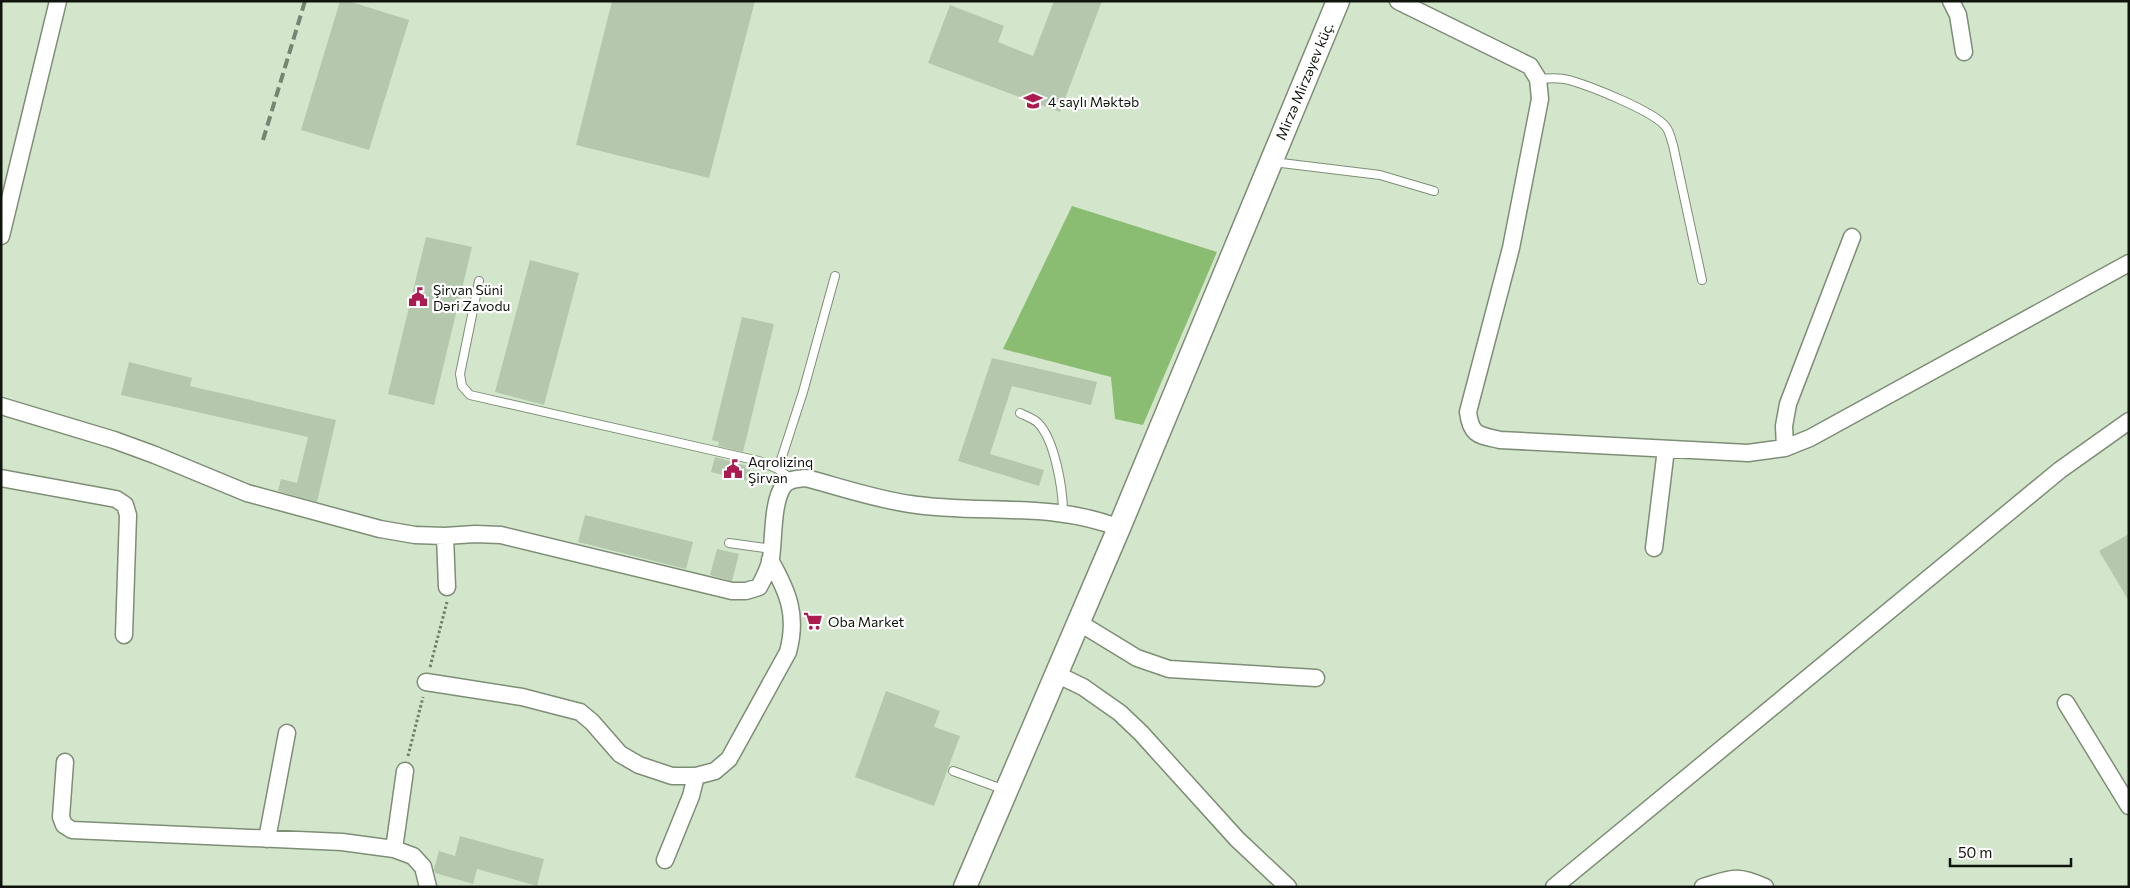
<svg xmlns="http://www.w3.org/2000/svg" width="2130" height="888" font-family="Commissioner,sans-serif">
<rect width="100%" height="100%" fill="#d3e6cb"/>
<path fill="#8abd71" d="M1072,206l145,46 -74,173 -28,-6 -4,-42 -108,-28z"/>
<path fill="#b5c8ad" d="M340,1h8l61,19 -40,130 -68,-20z
M612,1h143l-46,177 -133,-33z
M1054,1h48l-42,111 -132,-49 22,-58 54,21 -6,16 35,14z
M426,237l46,10 -38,158 -46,-11z
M530,260l49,13 -35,132 -49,-13z
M742,317l32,7 -31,128 -25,-6 1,-4 -7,-2z
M992,358l105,24 -6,23 -79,-19 -22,68 54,16 -5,16 -81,-25z
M129,362l63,16 -2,8 146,34 -19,82 -39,-11 3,-12 16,4 11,-46 -187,-42z
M715,457l36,10 -4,14 -36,-9z
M585,515l108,27 -7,27 -108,-27z
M2129,534v67l-30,-50z
M717,549l22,5 -7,27 -22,-6z
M886,691l54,20 -6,16 26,9 -26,70 -79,-29z
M460,836l84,23 -7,27 -60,-17 -4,15 -38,-11 -1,-4 5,-18 16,5z"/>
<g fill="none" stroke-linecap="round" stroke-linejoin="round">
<g stroke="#7d8e75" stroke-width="10">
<path id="service" d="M1538,79c10,-1 21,-2 31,1 21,6 85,31 97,47 4,5 5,13 7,18l29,135
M1273,162l107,13 54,16
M479,281l-19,93 2,12 8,9 289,66 19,8 13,10
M1020,413c5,3 13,5 18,10 17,17 25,67 25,90
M778,469l25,-77 32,-116
M729,543l43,6
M953,771l52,19"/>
</g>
<g stroke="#7d8e75" stroke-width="19">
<path id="minor" d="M1398,1l132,65 8,13 2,20 -29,149 -43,164c3,24 11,23 32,28l248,13 37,-5 25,-10 319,-175
M1951,1l7,14 6,37
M1,236l57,-235
M1,406l113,34 41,15 92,38 133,36 35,6 30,1 30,-2 26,1 231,56h14l13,-4c5,-9 10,-19 12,-29 3,-20 1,-57 13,-73 6,-7 14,-6 22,-7 34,9 69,21 104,26 69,11 143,-3 209,24
M1785,448l-1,-22 4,-22 64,-167
M1,478l115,21 9,6 3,10 -4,120
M445,536l2,51
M1654,548l12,-99
M1078,622l59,36 32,11 147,9
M1056,674l27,13 37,26 21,20 96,106 51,48
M426,682l96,15 58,15 12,10 28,32 19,11 33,11h24l19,-5 14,-12 59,-107c10,-37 0,-60 -18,-92
M2066,703l63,103
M65,762l-4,55 3,8 8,5 270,12 52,7 19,7 10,11 5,20
M267,839l20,-106
M394,849l11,-78
M665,860l26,-64 5,-20
M1554,887l506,-417 69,-49
M1703,887c29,-9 33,-13 62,0"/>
</g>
<g stroke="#7d8e75" stroke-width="25">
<path id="secondary" d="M965,887l154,-359 219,-527"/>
</g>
<path stroke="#717d6b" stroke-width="3" stroke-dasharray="2.5 2.5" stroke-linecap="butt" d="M430,667l17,-65
M408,756l15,-59"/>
<use href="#service" stroke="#fff" stroke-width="8"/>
<use href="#minor" stroke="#fff" stroke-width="16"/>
<use href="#secondary" stroke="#fff" stroke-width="22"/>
<path stroke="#778471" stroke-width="4" stroke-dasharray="10 5" stroke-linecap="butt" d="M263,140l42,-139"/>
</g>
<defs>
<g id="school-bare" transform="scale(1.5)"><path d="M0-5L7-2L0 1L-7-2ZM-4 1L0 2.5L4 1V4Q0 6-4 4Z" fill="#ac1b4f" stroke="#fff" stroke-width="2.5" paint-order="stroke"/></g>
<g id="civic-bare" transform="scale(1.5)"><path d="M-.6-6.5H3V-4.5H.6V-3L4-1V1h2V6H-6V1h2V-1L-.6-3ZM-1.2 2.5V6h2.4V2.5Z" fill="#ac1b4f" stroke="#fff" stroke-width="2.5" paint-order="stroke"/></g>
<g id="supermarket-bare" transform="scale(1.5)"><path d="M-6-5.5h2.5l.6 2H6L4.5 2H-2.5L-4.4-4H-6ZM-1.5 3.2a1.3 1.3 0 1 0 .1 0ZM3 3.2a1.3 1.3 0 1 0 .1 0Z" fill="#ac1b4f" stroke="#fff" stroke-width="2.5" paint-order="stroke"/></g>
</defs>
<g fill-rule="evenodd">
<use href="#school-bare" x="1033" y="101"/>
<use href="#civic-bare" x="418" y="297"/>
<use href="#civic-bare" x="733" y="469"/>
<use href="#supermarket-bare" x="813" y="621"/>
</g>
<g text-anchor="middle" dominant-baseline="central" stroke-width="4.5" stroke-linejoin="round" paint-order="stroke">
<g font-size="14" fill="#0f150c" stroke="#fff">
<text transform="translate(1304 81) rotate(-67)">Mirzə Mirzəyev küç.</text>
</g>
<g font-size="14" fill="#0f150c" stroke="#fff" text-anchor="start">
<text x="1048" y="101">4 saylı Məktəb</text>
<text x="433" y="289">Şirvan Süni<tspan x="433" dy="16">Dəri Zavodu</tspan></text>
<text x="748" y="461">Aqrolizinq<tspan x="748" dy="16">Şirvan</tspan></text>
<text x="828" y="621">Oba Market</text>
</g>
</g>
<rect width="2130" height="888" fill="none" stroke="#0f150c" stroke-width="5"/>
<path d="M1950 858v8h121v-8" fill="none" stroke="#0f150c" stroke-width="2.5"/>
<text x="1958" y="858" font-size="15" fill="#0f150c" stroke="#ffffff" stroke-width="4" paint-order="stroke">50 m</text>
</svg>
